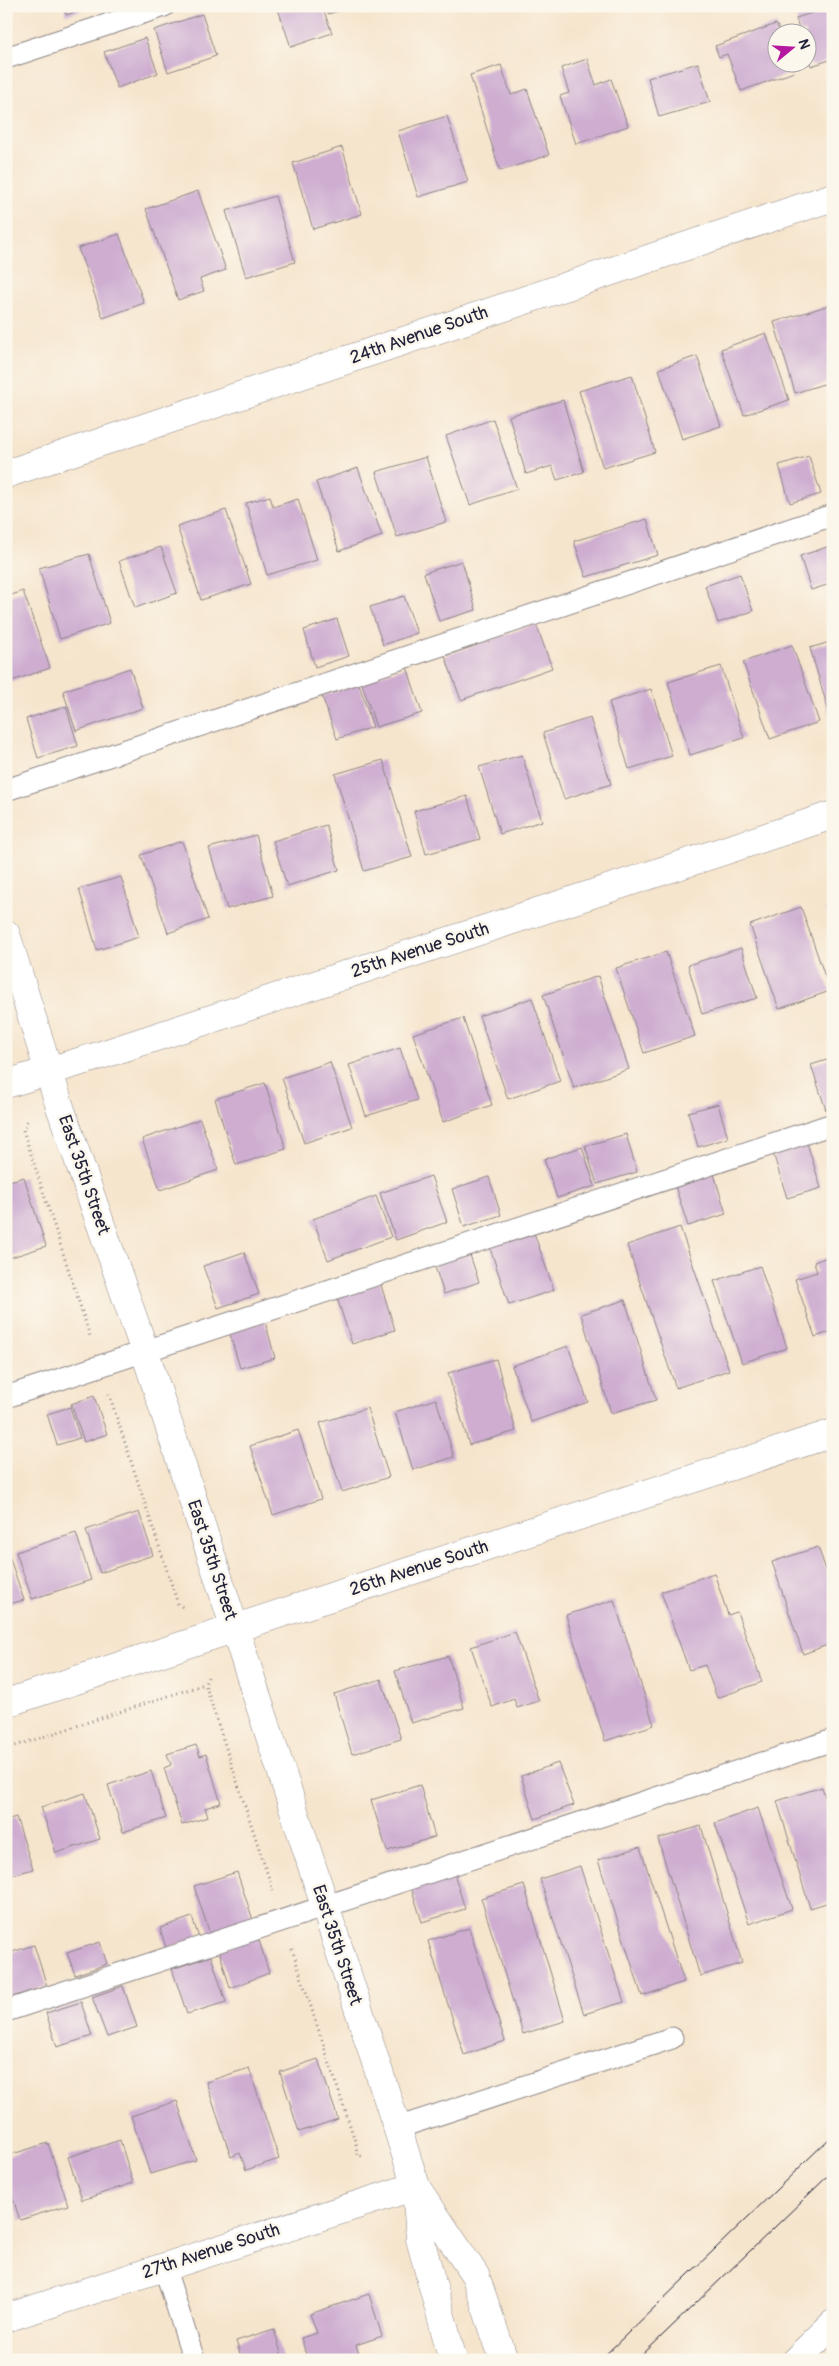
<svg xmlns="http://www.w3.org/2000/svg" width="839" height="2366" font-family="Pangolin,sans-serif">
<rect width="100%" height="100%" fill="#fbf7ec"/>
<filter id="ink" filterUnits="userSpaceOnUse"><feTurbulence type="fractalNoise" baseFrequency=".02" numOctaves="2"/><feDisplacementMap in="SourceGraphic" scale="10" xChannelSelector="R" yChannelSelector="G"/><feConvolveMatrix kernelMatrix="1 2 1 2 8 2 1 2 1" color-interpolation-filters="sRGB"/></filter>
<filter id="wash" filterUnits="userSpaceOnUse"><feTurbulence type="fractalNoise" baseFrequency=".0096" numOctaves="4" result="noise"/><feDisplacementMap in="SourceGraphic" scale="20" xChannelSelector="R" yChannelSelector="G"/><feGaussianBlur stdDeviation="1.12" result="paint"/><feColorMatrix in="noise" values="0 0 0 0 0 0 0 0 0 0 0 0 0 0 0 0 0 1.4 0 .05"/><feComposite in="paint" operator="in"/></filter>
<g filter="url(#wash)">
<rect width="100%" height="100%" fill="#f6e5cd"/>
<g id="blocks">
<path fill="#ceadd1" d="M64,6h28v1l-26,8z
M277,6h45l10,27 -41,14z
M326,6h27v1l-25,7z
M833,6v53l-22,7 -5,-15v-19h-6l-4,-14z
M202,14l14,42 -48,16 -14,-42z
M776,24l4,8h-4v30h15l3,10 -53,19 -14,-37 -8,3 -4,-11z
M145,38l13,35 -41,15 -13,-36z
M587,59l9,26 15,-6 17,47 -52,18 -16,-48 9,-3 -8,-25z
M698,63l12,39 -51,15 -11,-39z
M501,65l10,30 16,-6 22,66 -49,16 -30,-96z
M447,116l21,66 -50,15 -20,-66z
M342,147l20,67 -49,15 -20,-66z
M198,191l28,79 -26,9 4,12 -26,9 -32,-91z
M275,196l20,66 -49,15 -20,-66z
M119,234l25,69 -41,15 -25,-70z
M830,305l3,8v68l-38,12 -21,-71z
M766,333l23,67 -45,15 -23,-66z
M697,356l24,70 -39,13 -23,-70z
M632,375l23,77 -52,16 -24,-77z
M563,400l21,72 -27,8 -5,-14 -26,8 -17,-58z
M493,419l24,70 -47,16 -24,-69z
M809,456l12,38 -31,9 -11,-38z
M426,457l20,65 -49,15 -21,-65z
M358,468l24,68 -43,15 -23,-69z
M270,496l3,11 25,-8 19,61 -50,15 -21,-72z
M226,510l25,74 -50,16 -24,-74z
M647,519l11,36 -72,22 -12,-36z
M833,545v38l-22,7 -11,-34z
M161,547l16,46 -42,15 -16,-47z
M89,554l21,69 -50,16 -21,-71z
M462,561l14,49 -37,11 -15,-48z
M740,574l13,37 -35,12 -13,-37z
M23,591l27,77 -44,15v-86z
M404,596l13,37 -34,12 -13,-38z
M337,619l12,37 -34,11 -11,-37z
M536,624l16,44 -91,32 -16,-44z
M833,641v74l-3,1 -20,-68z
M792,645l27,77 -49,17 -27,-77z
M721,666l23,72 -54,17 -22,-73z
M407,667l15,46 -46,14 -15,-46z
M130,668l13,40 -67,23 -13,-40z
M359,684l14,43 -36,12 -15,-43z
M651,689l21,67 -43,13 -20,-67z
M66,706l12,40 -40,12 -12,-39z
M590,718l21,66 -47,15 -21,-66z
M522,755l20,66 -42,13 -21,-67z
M383,760l29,97 -48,14 -29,-97z
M467,796l13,43 -54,15 -12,-43z
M326,825l13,45 -52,16 -14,-45z
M256,835l17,61 -46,13 -18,-61z
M182,841l26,78 -40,14 -27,-78z
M121,877l18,60 -42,13 -18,-61z
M833,906v20l-1,1 -6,-19z
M801,907l29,84 -51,18 -29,-84z
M741,948l16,50 -55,16 -14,-49z
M666,952l29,84 -51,17 -28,-85z
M598,976l31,93 -55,19 -31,-93z
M532,998l28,83 -52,18 -29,-83z
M463,1018l29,87 -49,17 -30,-88z
M400,1048l17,52 -51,16 -17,-51z
M833,1058v49l-7,3 -15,-45z
M330,1062l22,65 -48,16 -22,-65z
M265,1083l21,66 -50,16 -21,-66z
M718,1104l10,34 -30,9 -10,-35z
M200,1119l18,51 -58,20 -18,-51z
M626,1134l11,38 -40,12 -12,-38z
M807,1143l14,45 -34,10 -14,-45z
M582,1147l13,39 -38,12 -13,-39z
M714,1174l12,40 -38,12 -13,-40z
M431,1176l16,46 -51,18 -16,-47z
M24,1177l22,69 -40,13v-77z
M489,1177l12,38 -37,12 -12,-38z
M376,1196l15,41 -63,23 -15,-41z
M680,1227l49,143 -53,18 -49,-143z
M533,1230l21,60 -45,15 -20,-60z
M244,1252l15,42 -41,14 -15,-42z
M469,1252l10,30 -35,12 -10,-30z
M833,1255v76l-18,6 -20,-58 22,-7 -3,-10z
M760,1266l27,82 -45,15 -28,-82z
M380,1282l15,48 -43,14 -16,-49z
M625,1300l31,100 -45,13 -30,-99z
M265,1321l10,37 -35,10 -11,-37z
M568,1346l20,56 -57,20 -19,-56z
M496,1359l20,72 -47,14 -21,-72z
M94,1396l13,38 -23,8 -13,-38z
M436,1399l18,58 -41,13 -18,-58z
M70,1407l10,31 -23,7 -10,-31z
M367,1408l22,69 -47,15 -22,-69z
M298,1430l23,69 -48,16 -23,-69z
M139,1512l14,43 -53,18 -14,-43z
M76,1533l15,47 -59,19 -16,-47z
M6,1547l18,53 -18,5z
M818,1547l15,43v53l-30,11 -31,-92z
M714,1573l14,42 9,-3 25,70 -45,16 -12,-33 -16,5 -28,-78z
M614,1600l40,125 -49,16 -39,-126z
M515,1632l24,69 -22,7 -3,-9 -22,8 -21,-60z
M448,1656l16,52 -53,15 -16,-52z
M381,1679l20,60 -49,15 -18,-60z
M196,1745l4,11 6,-2 15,49 -16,5 3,9 -26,8 -18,-57 7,-3 -4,-11z
M558,1763l16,42 -39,14 -14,-43z
M151,1771l15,47 -43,14 -15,-47z
M420,1785l15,52 -48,14 -16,-51z
M822,1787l11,33v81l-23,7 -33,-107z
M85,1793l15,46 -44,14 -15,-46z
M758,1808l34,101 -43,15 -34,-101z
M16,1817l17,52 -27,8v-57z
M701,1826l41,137 -42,13 -42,-137z
M640,1847l44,135 -42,14 -44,-136z
M580,1866l44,136 -40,12 -44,-135z
M237,1872l16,48 -43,14 -16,-48z
M454,1873l11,36 -43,13 -11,-35z
M524,1885l41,136 -42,13 -42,-136z
M192,1917l7,21 -33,10 -6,-20z
M469,1928l36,113 -41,14 -36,-114z
M258,1937l11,36 -39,15 -11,-38z
M100,1942l7,22 -32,11 -8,-22z
M34,1945l13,41 -38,12 -3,-9v-35z
M211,1956l15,46 -39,12 -15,-45z
M123,1986l14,41 -30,10 -15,-40z
M81,2002l11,34 -35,11 -11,-34z
M318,2059l20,60 -39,13 -19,-60z
M249,2068l30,91 -33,11 -6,-17 -9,4 -25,-75z
M177,2101l19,59 -46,14 -19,-58z
M120,2140l13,43 -51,17 -14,-43z
M48,2143l20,62 -48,15 -14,-42v-22z
M369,2294l13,42 -26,9 5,15h-53l-7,-22 16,-5 -7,-19z
M274,2329l9,31h-41l-6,-19z"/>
</g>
</g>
<g filter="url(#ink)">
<use href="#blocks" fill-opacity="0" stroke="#8c8484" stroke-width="1"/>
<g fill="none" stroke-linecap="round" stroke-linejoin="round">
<g stroke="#8c8484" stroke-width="23">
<path id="service" d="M6,58l158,-52
M6,790l827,-275
M6,1397l827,-273
M6,2011l827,-271
M397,2128l275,-90
M164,2266l30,94"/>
</g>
<g stroke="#8c8484" stroke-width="29">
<path id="minor" d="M6,474l827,-277
M6,1084l86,-26 741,-243
M6,1703l827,-270
M6,2318l410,-132"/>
</g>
<g stroke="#8c8484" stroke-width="29">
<path id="tertiary" d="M6,934l53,170 86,248 271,834 4,53 33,121
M416,2187l59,88 29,85"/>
</g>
<g stroke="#8c8484" stroke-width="29">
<path id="trunk" d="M796,2360l37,-36"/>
</g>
<path stroke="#8c8484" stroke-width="3" stroke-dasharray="1 4" stroke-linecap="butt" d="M27,1121l-4,9 67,206
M109,1394l69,210 7,5
M208,1677l-3,7 68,207
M6,1749l199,-65
M292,1949l64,195 1,11 8,2"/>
<use href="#service" stroke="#fff" stroke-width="21"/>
<use href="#minor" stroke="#fff" stroke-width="28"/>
<use href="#tertiary" stroke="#fff" stroke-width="28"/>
<use href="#trunk" stroke="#fff" stroke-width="28"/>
<path stroke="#22223b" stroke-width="1" d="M600,2360l233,-225
M637,2360l196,-189"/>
</g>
</g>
<g text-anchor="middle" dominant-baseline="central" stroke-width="5" stroke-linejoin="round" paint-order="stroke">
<g font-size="18" fill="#22223b" stroke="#fbf7ec">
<text transform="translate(419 335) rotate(-19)">24th Avenue South</text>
<text transform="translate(420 950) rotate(-18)">25th Avenue South</text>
<text transform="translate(84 1175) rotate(71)">East 35th Street</text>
<text transform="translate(212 1560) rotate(72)">East 35th Street</text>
<text transform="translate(419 1568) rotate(-18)">26th Avenue South</text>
<text transform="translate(337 1945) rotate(72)">East 35th Street</text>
<text transform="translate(211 2251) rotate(-18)">27th Avenue South</text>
</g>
</g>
<rect width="839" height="2366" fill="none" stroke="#fbf7ec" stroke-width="25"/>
<g transform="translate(792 48) rotate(72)"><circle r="24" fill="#fbf7ec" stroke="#a4a2a5"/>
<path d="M0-4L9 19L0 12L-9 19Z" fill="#b5179e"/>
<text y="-8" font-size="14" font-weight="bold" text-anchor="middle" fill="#22223b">N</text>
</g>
</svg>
